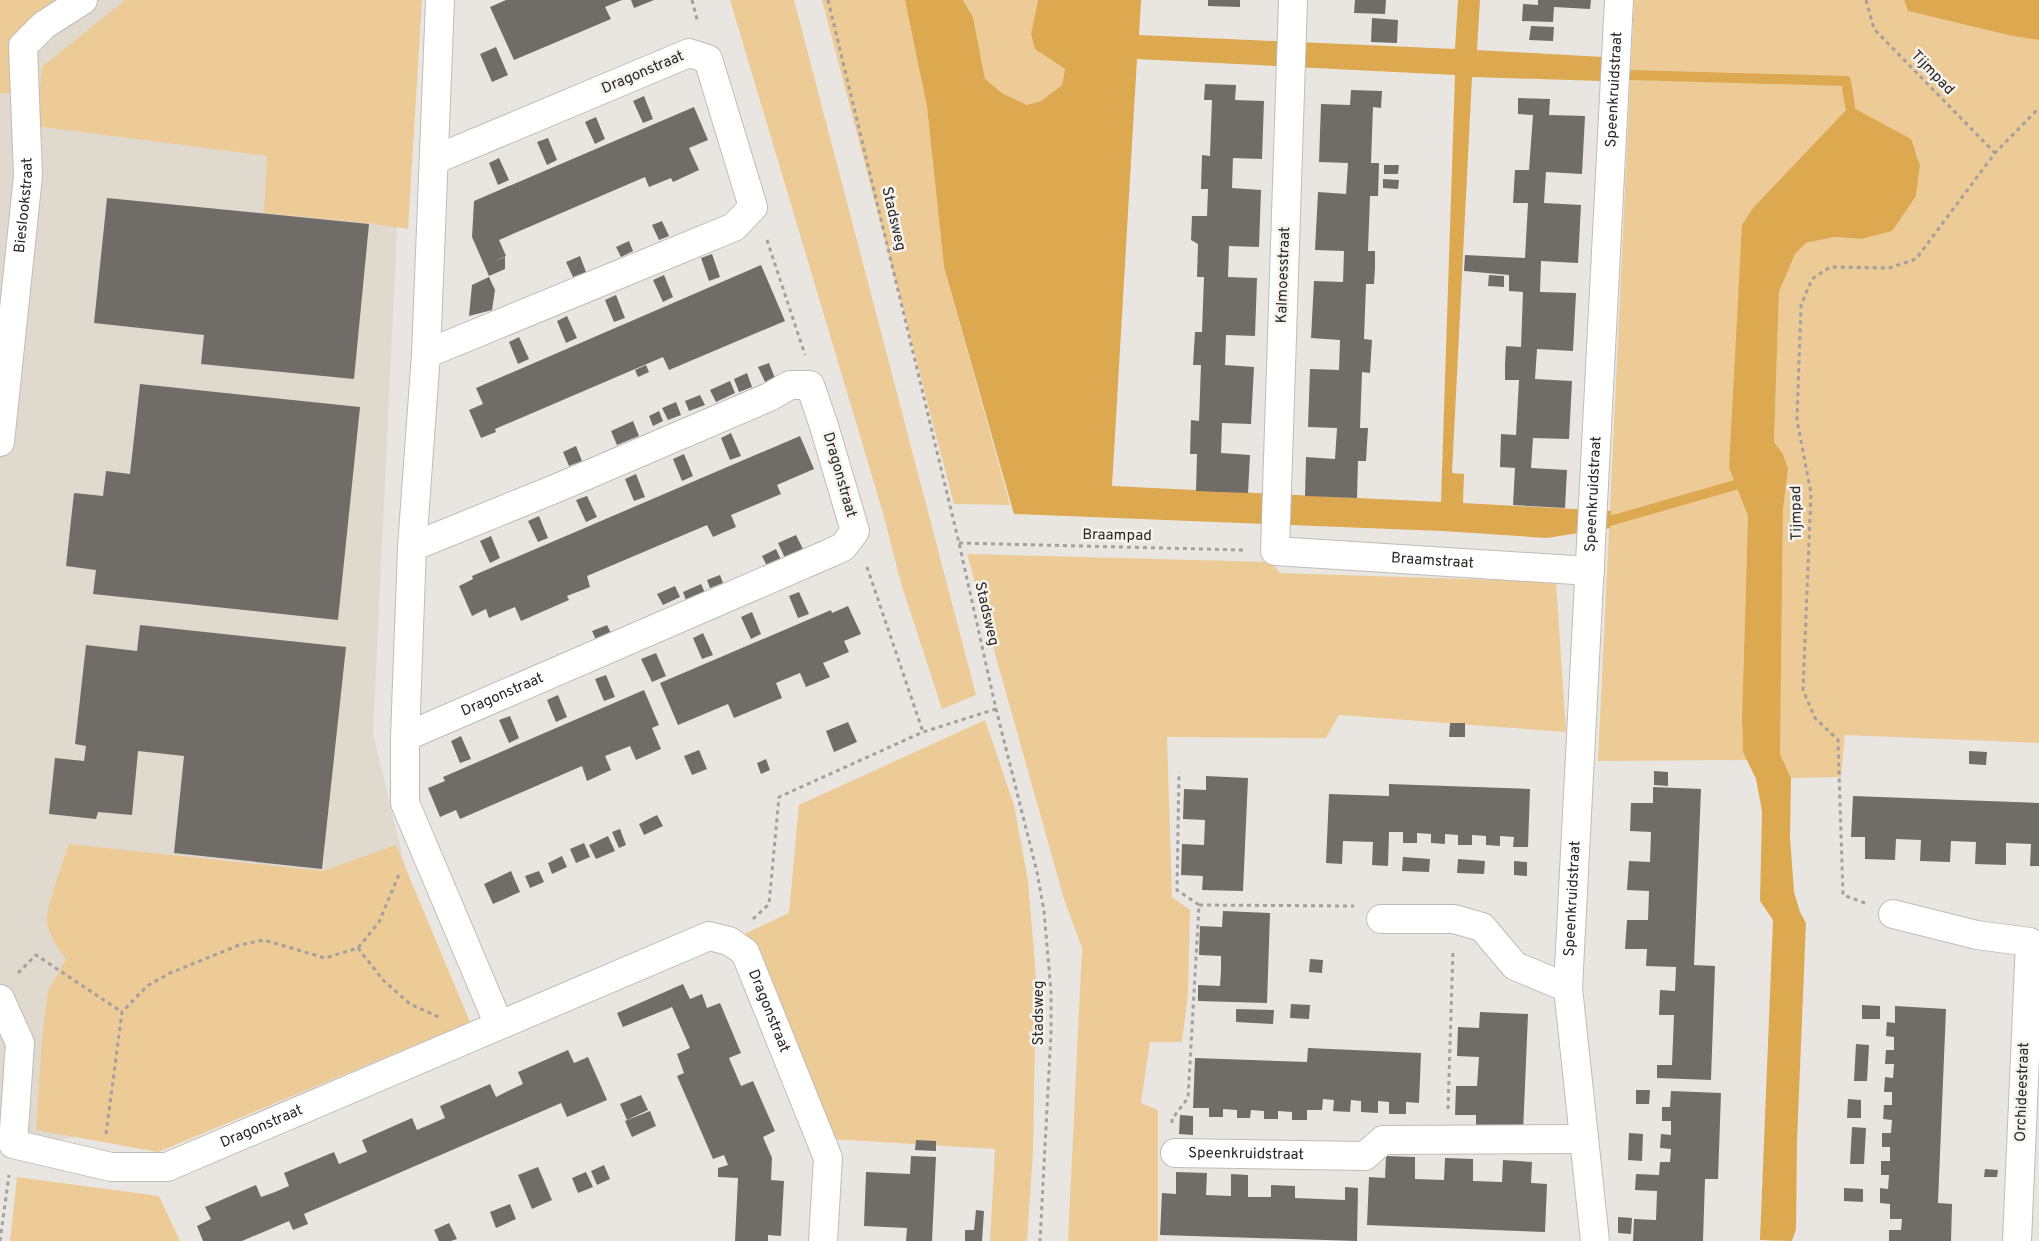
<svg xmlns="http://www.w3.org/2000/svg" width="2039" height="1241" font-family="Overpass,sans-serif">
<rect width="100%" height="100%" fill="#e9e6e1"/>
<path fill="#e0d9ce" d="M0,0h408l-35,733 69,287 -289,105 -153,24z"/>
<path fill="#edcb96" d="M0,0h77l-43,33 -22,61 -12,-1z
M125,0h297l-14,229 -41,-6 -103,-10 3,-57 -231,-30 6,-59z
M730,0h64l182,695 -34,14 -41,-126 -18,-70z
M822,0h83l22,107 17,160 66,238 -56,-1z
M963,0h75l-7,34 4,14 30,20 -3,17 -21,16 -14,4 -25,-12 -17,-14 -12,-62z
M1634,0h270l4,11 104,25 27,4v703l-194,-8 -4,42 -50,1 -11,-24 3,-244 5,-42 -5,-14 -9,-12 5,-150 16,-38 11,-11 28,-6 27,2 55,-43 4,-31 -3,-12 -164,55 -24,260 19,48 -6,201 1,35 4,8 -149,1z
M967,554l304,8 9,11 276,9 10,150 -227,-17 -13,23 -159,-1 5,160 18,13 -2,84 -6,48h-32l-9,61 17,7v131h-90l14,-293 -18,-49z
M985,720l29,85 14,76 8,96 -3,174 -6,90h-37l5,-92 -163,-10 -90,-204 47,-22 10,-108z
M69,844l254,27 73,-26 74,177 -312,130 -122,-22 6,-91 6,-48 18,-32c-7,-9 -16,-23 -19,-35 -3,-12 17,-65 22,-80z
M17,1177l142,19 21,45h-170z"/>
<path fill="#dca950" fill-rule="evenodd" d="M905,0h58l10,17 12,62 17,14 25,12 14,-4 21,-16 3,-16 -30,-20 -4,-15 7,-34h103l-2,35 316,14 3,-49h22l-3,50 126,7 -2,24 -129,-4 -20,396 12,1 -1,29 148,8 -1,17 -63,10 -105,-7 -428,-17 -70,-247 -17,-160zM1137,59l318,16 -14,427 -329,-16z
M1904,0h135v40l-27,-4 -104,-25z
M1850,106l61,33 9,26 -4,31 -24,35 -31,8 -27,-2 -28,6 -11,11 -16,38 -5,150 9,12 5,14 -5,42 -3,244 11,24 -1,59 4,55 6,20 6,11 -9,218 -1,88 -4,12 -32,-1 13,-320 -13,-19 2,-90 -6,-32 -13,-27 -1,-35 6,-201 -19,-48 13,-243 11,-17z"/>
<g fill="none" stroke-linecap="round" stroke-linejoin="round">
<path stroke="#dca950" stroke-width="10" d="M1615,72l16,3 215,6 4,25
M1610,521l125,-36"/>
</g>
<path fill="#706d69" d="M506,0h116l-17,7 6,12 -97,41 -24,-53z
M631,0h23l-20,8z
M1208,0h32v7l-32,-1z
M1355,0h31l-1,14 -31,-1z
M1538,0h53l-1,9 -36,-2 -1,15 -31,-1 1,-17 15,1z
M1372,18l26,2 -1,23 -26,-1z
M1531,26l23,1 -1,14 -24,-1z
M496,47l12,28 -16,7 -12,-28z
M1205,84l31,1 -1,15 29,1 -2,58 -29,-1 -1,30 29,2 -2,57 -30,-1 -1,31 29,1 -2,58 -29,-1 -1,30 29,2 -3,57 -29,-1 -1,30 29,2 -2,38 -52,-2 1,-37h-7l1,-34 8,1 2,-56h-8l2,-33h7l2,-55h-7l1,-33 -7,-4 1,-24h15l1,-27h-7l1,-34 8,1 2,-56h-8z
M1351,90l31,1 -1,17 -8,-1 -2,56h8l-1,33h-8l-2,55h7v17l-1,16h-8l-2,55 8,1 -1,16 -1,17 -8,-1 -2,56h8l-2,33h-8l-1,37 -52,-2 1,-39 29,2 2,-31 -29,-1 2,-58 29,1 1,-30 -29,-2 3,-57 29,1 1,-31 -29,-1 3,-58 28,2 2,-31 -29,-1 2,-58 29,1z
M644,96l9,23 -10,4 -10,-22z
M1518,98l32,1 -1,16 36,1 -3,58 -36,-2 -2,31 37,2 -3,58 -37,-2 -1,31 36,1 -3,58 -36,-2 -2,30 37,2 -3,58 -36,-1 -2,30 36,2 -2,38 -52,-3 2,-37 -15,-1 1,-33 15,1 3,-55h-14v-17l1,-17 15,1 2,-55 -14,-1v-16l-45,-4 1,-16 60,3 3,-55h-15l1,-17 1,-16h14l4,-55 -15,-1z
M694,107l14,33 -19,8 10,22 -26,12 -2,-4 -22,9 -4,-10 -146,63 7,16 -11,5 10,-4v12l-16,7 -17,-39 2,-36z
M596,117l9,22 -10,5 -10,-22z
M548,138l9,22 -10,5 -10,-23z
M499,158l10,22 -11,5 -9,-22z
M1384,165h15l-1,9h-14z
M1383,179l16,1 -1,9 -15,-1z
M107,198l262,26 -15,155 -153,-15 3,-29 -110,-12z
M662,221l7,15 -10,4 -7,-15z
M629,241l4,10 -12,6 -5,-10z
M712,254l8,23 -11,4 -8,-23z
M580,256l6,16 -13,5 -7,-15z
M761,265l24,56 -116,49 -6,-13 -168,72 1,3 -15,6 -12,-28 14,-6 -7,-16z
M664,275l9,22 -10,5 -10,-22z
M1489,275l15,1v11l-16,-1z
M489,277l6,13 -3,20 -23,6 3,-31z
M616,295l9,23 -11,4 -9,-22z
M567,316l10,22 -11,5 -9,-22z
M519,337l10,22 -11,5 -9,-22z
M769,363l6,15 -10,4 -7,-15z
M646,365l3,7 -11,5 -3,-7z
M747,373l5,14 -13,5 -5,-13z
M730,381l5,12 -19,9 -6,-12z
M140,384l220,23 -22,213 -245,-26 3,-24 -30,-4 8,-73 29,3 3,-25 24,3z
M700,395l5,10 -16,6 -4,-10z
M676,402l5,13 -13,5 -6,-12z
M659,411l4,10 -10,5 -4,-10z
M633,421l6,15 -22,9 -6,-14z
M731,433l10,23 -11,4 -9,-22z
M800,436l14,33 -37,16 4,9 -50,21 5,12 -23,10 -6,-12 -120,51 3,11 -23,9 2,4 -48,21 -6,-14 -26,11 -3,-9 -14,7 -13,-30 14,-7 -1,-3z
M576,446l6,15 -13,5 -6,-14z
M684,454l9,22 -11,5 -9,-22z
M636,474l9,23 -11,4 -9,-22z
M587,496l10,21 -11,5 -10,-22z
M539,516l9,22 -10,4 -10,-21z
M796,535l7,14 -18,9 -7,-15z
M491,536l9,22 -10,5 -10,-22z
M776,549l6,13 -14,6 -6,-12z
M720,575l3,8 -13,5 -3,-8z
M701,584l5,11 -19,8 -4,-11z
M675,586l5,11 -17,8 -6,-11z
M799,592l10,22 -11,4 -9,-22z
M848,606l13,28 -17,7 5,11 -26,11 7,14 -24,10 -6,-14 -24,10 6,15 -48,20 -6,-14 -50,21 -18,-42 171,-73 1,3z
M752,612l9,22 -10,5 -10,-22z
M140,625l206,22 -24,222 -148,-16 10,-97 -46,-5 -6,64 -34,-3 -2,7 -47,-5 6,-56 29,3 2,-15 -11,-2 11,-99 51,6z
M607,625l5,10 -15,7 -5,-11z
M703,633l10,22 -11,4 -9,-21z
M656,653l10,23 -14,6 -11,-23z
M606,675l9,22 -11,4 -9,-22z
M644,690l15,35 -7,3 9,21 -25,11 -6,-14 -25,10 6,14 -24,11 -5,-15 -122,53 -4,-9 -16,7 -12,-29 17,-7 -2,-4z
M558,695l9,22 -11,5 -9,-22z
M510,716l9,22 -10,5 -10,-23z
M848,722l9,20 -23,10 -8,-21z
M1450,723h15v14h-16z
M461,736l10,23 -11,4 -9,-22z
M699,750l8,19 -15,6 -8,-19z
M1969,751l18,1 -1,13 -17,-1z
M766,759l4,11 -9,4 -4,-11z
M1654,771l14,1v14l-14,-1z
M1206,776l42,2 -5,113 -41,-1 1,-14 -22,-1 1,-31 22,1 1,-25 -22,-1 1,-30 22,1z
M1389,784l141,5 -2,58h-15l1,-10 -14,-1v10l-14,-1v-9l-14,-1v10h-14v-10l-13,-1v10l-14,-1v-9l-14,-1v10h-14v-11h-14l-1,34 -16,-1 1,-23 -30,-1 -1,23 -16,-1 3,-69 60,2z
M1653,787l48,2 -7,176 21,1 -4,114 -54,-2v-13h15l2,-50h-15l1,-25 15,1 1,-24 -30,-1 1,-17h-22l2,-29h21l1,-29 -22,-1 2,-29 21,1 1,-30 -21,-1 1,-28h22z
M1853,796l186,7v63h-9l1,-22 -25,-1v22l-31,-1 1,-22 -25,-1 -1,21 -30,-1 1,-21 -25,-1 -1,21 -30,-1v-22h-14z
M657,815l6,11 -19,9 -5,-11z
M620,829l6,16 -7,3 -7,-16z
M608,836l7,15 -19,8 -7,-14z
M584,843l6,14 -14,6 -6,-14z
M562,856l5,11 -15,7 -4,-11z
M1403,857l27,2 -1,13 -27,-1z
M1458,859l27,2 -1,13 -27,-1z
M1514,861l13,1v14l-13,-1z
M511,871l9,21 -27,12 -9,-20z
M539,871l5,11 -14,6 -5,-12z
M1223,911l47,2 -3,90 -69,-2v-16l22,1 1,-15v-15l-22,-1 1,-29 22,1z
M1310,959l13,1 -1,13 -13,-1z
M683,984l7,15 12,-5 5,14 13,-5 21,50 -12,5 12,28 12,-5 22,50 -12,6 9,21 -1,22 13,1 -3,55 -13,-1v6h-33l3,-63 -20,-1v-9l10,-3 -4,-10 -11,4 -36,-83 7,-3 -7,-19 13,-6 -18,-41 -49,20 -6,-14z
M1291,1004l19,1 -1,14 -19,-1z
M1862,1005l18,1v13h-18z
M1895,1006l51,3 -8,194 14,1 -1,37h-62v-11h12l1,-11h-12v-15l-10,-1v-15l8,1 1,-14h-8v-14h9v-14h-8v-14h9l1,-13 -9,-1 1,-14h8v-13h-8l1,-15 8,1 1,-14h-9l1,-14h8v-13l-8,-1 1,-14 8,1z
M1236,1009l38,1 -1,14 -37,-2z
M1480,1012l48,2 -5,119 -47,-2v-16h-21l1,-29h21l2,-29 -22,-1 1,-29 21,1z
M1856,1044l13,1 -2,36h-13z
M1308,1048l113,5 -2,50 -13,-1v12h-17v-12l-11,-1v12l-17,-1v-11l-10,-1 -1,12 -17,-1 1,-11 -11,-1 -1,11h-15v10h-15v-8l-14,-1v8h-14v-8l-13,-1 -1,8h-13v-8l-14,-1v8h-14v-9h-16l2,-50 112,4z
M568,1050l6,13 14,-6 19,43 -40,17 -6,-14 -257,111 4,10 -15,6 -4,-9 -47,20h-39l-6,-15 14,-7 -6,-12 51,-22 5,12 14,-5 14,-6 -5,-13 50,-21 5,12 28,-12 -5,-12 50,-22 5,12 28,-12 -5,-12 50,-22 6,13 14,-7 13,-6 -5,-12z
M1636,1090h14l-1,14h-13z
M1671,1091l50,2 -3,86h-13l-2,62h-70l1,-22 22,1 1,-29 -22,-1 1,-16 23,1 1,-13h10l1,-13 -11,-1 1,-14 10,1v-14h-9v-14h8z
M641,1095l7,15 -21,10 -7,-16z
M1848,1099l13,1v18h-14z
M650,1111l6,15 -24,11 -7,-16z
M1180,1115l13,1v19l-14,-1z
M1852,1127l14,1 -2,36h-14z
M1629,1133l14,1 -1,27 -14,-1z
M916,1140l20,1v10l-21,-1z
M911,1156l25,1 -4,84h-26l1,-13 -43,-2 2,-54 44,2z
M1386,1156l29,1v22l29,1 1,-22 28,1v22l29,1 1,-22 29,2 -1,21 16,1 -2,48 -178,-7 2,-48 16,1z
M604,1165l6,14 -13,6 -6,-14z
M538,1167l14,33 -20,9 -14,-34z
M1985,1169l13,1 -1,7h-13z
M586,1172l7,15 -15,6 -6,-15z
M1176,1172l31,1 -1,22 25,1v-22l17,1v22h23v-12l24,1v12l50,2v-13l13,1 -1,53 -197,-6 2,-42 14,1z
M1844,1188l19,1v13l-19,-1z
M510,1204l6,15 -20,9 -6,-16z
M976,1210l8,1 -2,30h-17v-11h9z
M1618,1217l14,1 -1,16 -13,-1z
M449,1223l8,16 -6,2h-12l-5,-11z"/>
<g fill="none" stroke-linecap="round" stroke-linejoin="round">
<g stroke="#bfbcb8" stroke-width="30">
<g id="pedestrian">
<path id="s1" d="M1175,1153l190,3 18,-16 201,-1"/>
</g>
</g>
<g stroke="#bfbcb8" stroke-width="30">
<g id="minor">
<path d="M440,0l-14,354 -14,193 -7,190v66l94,222"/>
<path id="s2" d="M1293,0l-18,551 315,20"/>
<path d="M426,354l308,-127 19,-20 -45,-148 -19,-6 -255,107"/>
<path id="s3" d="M0,442l28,-266 -5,-130 21,-21 39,-25"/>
<path id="s4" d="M405,737l425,-184 13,-6 12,-16 -31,-105 -14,-41h-20l-21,12 -212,91 -145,59"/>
<path d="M1893,914l84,21 53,7 -13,299"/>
<path d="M1381,919h73l28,8 33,39 53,22"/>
<path id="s5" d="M0,999l20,44 -7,101 98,23h56l542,-231 20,5 16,11 83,206 -5,83"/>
<path id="s6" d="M1595,1241l-27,-253 51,-988"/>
</g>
</g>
<path stroke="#a3a09d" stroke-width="3" stroke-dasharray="4 4" stroke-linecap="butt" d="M692,0l6,23
M828,0l131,543 37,166 41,163 7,39 7,81v41l-11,208
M1866,0l8,29 121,124
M767,240l38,115
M959,543l284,7
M867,567l56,165
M1865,903l-22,-8 -5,-155 -23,-22 -12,-28 8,-197 -14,-73 4,-115 11,-26 18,-12 59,1 27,-9 79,-106 44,-45
M1199,905l155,1
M753,919l16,-15 10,-107 144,-65 73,-23
M358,948l25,32 27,24 29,13
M18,973l18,-18 86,57
M1448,1109l5,-159
M1172,1123v-4l16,-21 11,-193 -22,-15 2,-118
M106,1134l16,-122 25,-26 23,-13 69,-28 25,-5 61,18 33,-10 21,-26 21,-50
M0,1241l9,-66"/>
<use href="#pedestrian" stroke="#fff" stroke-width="28"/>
<use href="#minor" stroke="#fff" stroke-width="28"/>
</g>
<g text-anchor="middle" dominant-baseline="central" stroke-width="5" stroke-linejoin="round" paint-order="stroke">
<g font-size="15" fill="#292826" stroke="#f6f3ee">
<text transform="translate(643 73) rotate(-23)">Dragonstraat</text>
<text transform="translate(1932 73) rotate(46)">Tijmpad</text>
<text stroke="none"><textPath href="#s6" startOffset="1154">Speenkruidstraat</textPath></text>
<text stroke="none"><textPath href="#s3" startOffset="238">Bieslookstraat</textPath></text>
<text transform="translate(893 219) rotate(77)">Stadsweg</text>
<text transform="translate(1284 275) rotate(-88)">Kalmoesstraat</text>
<text transform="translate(839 475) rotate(74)">Dragonstraat</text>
<text stroke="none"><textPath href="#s6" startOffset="749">Speenkruidstraat</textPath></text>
<text transform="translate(1797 513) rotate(-91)">Tijmpad</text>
<text transform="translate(1117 536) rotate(1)">Braampad</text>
<text stroke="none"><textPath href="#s2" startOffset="709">Braamstraat</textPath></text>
<text transform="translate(986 614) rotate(77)">Stadsweg</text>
<text stroke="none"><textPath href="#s4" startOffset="106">Dragonstraat</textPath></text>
<text stroke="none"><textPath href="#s6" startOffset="344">Speenkruidstraat</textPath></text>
<text stroke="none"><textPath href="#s5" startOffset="999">Dragonstraat</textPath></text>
<text transform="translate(1039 1013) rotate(-90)">Stadsweg</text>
<text transform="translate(2023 1092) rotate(-88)">Orchideestraat</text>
<text stroke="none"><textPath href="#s5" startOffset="409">Dragonstraat</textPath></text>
<text stroke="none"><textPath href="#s1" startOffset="71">Speenkruidstraat</textPath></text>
</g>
</g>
</svg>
